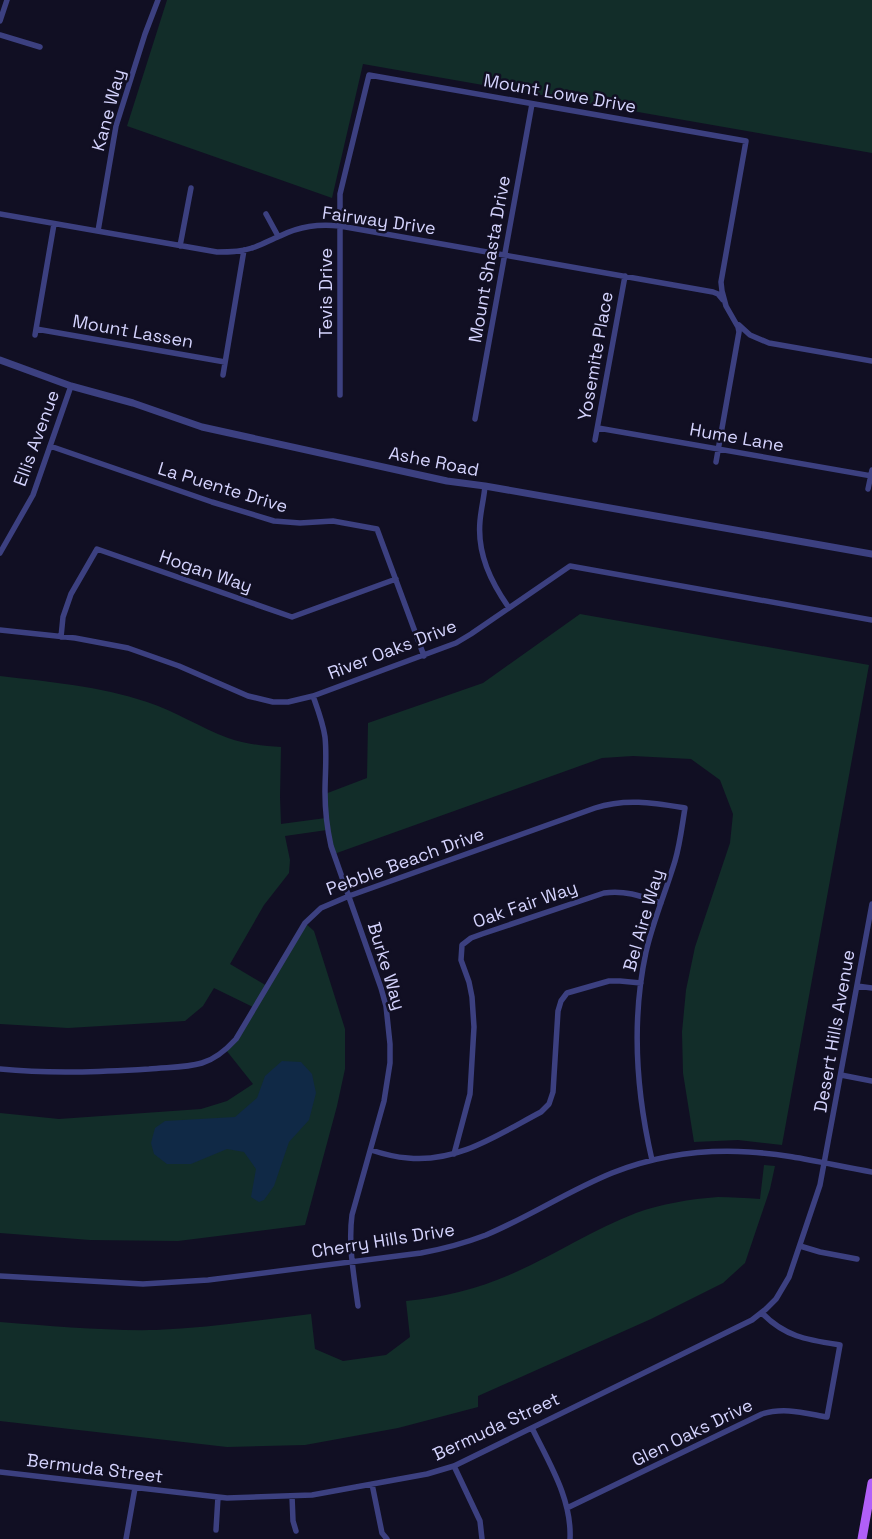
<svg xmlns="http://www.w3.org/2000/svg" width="872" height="1539" font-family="'Space Grotesk',sans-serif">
<rect width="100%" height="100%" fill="#110f23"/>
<path fill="#122d29" d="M167,0h705v153l-509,-89 -31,134 -205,-72z
M580,614l289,51 -87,480 -44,-5 -44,2 -11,-69 -1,-41 4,-42 9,-43 35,-104 3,-29 -13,-34 -29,-21 -58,-3 -31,2 -268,96 -7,-24 -42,6 5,24 -1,13 -25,32 -34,59 37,22 38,-63 9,8 31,98v40l-8,37 -32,119 -127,16 -88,-1 -90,-7v-120l59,6 142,-10 26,-8 26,-17 -27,-34 29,-42 -41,-20 -11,18 -18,15 -117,7 -68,-4v-348c50,6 99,10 147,26 28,9 54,26 81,36 17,6 35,8 53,9l-1,50 1,27 45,-6 -1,-24 42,-16 1,-55 115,-40z
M764,1165l11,1 -5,23 -25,74 -22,20 -72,36 -173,77v11l-80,21 -93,17 -78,2 -227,-26v-99c52,4 104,9 156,8 52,-2 103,-10 155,-16l4,35 28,12 43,-6 24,-18 -4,-36c38,-4 75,-13 110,-29 40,-18 78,-43 120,-59 25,-9 54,-14 82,-16 13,0 28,1 42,2z"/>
<path fill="#102946" d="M282,1061l19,1 11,12 4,19 -7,27 -20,22 -15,44 -10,14 -5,2 -8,-5 5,-28 -12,-17 -17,-3 -36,15h-24l-13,-10 -3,-11 4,-15 10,-7 70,-4 22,-19 8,-22z"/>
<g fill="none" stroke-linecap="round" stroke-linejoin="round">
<path stroke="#3c4080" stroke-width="5.5" d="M0,21l7,-21
M0,35l40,12
M0,214l217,38c12,0 23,0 35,-4 10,-3 18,-8 28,-12 20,-10 38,-12 60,-10l373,66 5,2 5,6
M266,214l12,22
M98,231l18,-105 29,-92 13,-34
M180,246l11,-58
M739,325l11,10 19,8 103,18
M36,329l189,33
M35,335l19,-111
M223,375l21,-125
M340,395v-201l29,-119 377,66 -25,141 1,9 4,15 12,21 1,5 -23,130
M475,419l57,-315
M598,428l274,48
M595,440l30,-164
M50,446l162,56 62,19 26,2 33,-2 44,8 47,127
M485,486c-1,12 -4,23 -5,35 -3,33 11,61 29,87
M868,489l4,-19
M0,553l33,-58 38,-109
M0,630l75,8 53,10 51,18 69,30 25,6h15l25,-6 143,-53 15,-9 99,-68 302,54
M61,637l2,-20 8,-23 26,-45 195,68 104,-38
M313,696c5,14 10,27 12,41 2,19 0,37 0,55 0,19 2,36 6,54l50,142 5,18 4,38v19l-6,38 -32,114c-4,30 2,61 6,91
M857,986l15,2
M0,1069c50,5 99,3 149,0 17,-2 36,-1 53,-6 14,-4 24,-13 34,-24l69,-116 16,-15 28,-12 246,-88c31,-10 59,-5 90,0 -3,18 -5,36 -10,53 -9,30 -22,60 -29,91 -15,70 -10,139 6,208
M841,1075l31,6
M371,1150c12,4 24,7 37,8 50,5 91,-24 133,-46l8,-8 4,-12 5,-81 3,-10 6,-8 42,-12h11l21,2
M454,1154l16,-60 4,-67 -2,-30 -3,-15 -8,-22 1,-15 9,-7 11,-4 122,-41c21,-3 37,3 57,10
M800,1246l20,6 37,7
M0,1276l143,8 65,-4 213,-27c22,-4 44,-10 65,-18 43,-18 82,-44 126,-62 43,-17 90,-24 137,-21 41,2 82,13 123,20
M532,1428c17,35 40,71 38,111
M454,1466l26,55 2,18
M0,1472l227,26 85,-3 115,-21 27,-8 298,-146 14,-11 10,-10 13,-22 31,-92 52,-281
M372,1484l10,49 5,6
M292,1496l1,25 3,10
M567,1508l195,-94c22,-7 42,-1 65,3l13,-72c-32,-5 -55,-8 -78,-32
M216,1530l2,-33
M126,1539l9,-51"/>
<path stroke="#3c4080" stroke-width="7" d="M0,360l71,26 62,17 69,24 245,54 38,5 387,68"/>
<path stroke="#b15ff8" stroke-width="9" d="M862,1539l10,-56"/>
</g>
<g text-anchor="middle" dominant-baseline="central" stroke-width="5" stroke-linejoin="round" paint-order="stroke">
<g font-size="18" fill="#d4d3fd" stroke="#110f23">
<text transform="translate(560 93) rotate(10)">Mount Lowe Drive</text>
<text transform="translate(108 110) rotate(-75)">Kane Way</text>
<text transform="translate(379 220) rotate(8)">Fairway Drive</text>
<text transform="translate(489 259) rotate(-80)">Mount Shasta Drive</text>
<text transform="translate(325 293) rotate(-90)">Tevis Drive</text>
<text transform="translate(133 331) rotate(10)">Mount Lassen</text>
<text transform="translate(595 356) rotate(-80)">Yosemite Place</text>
<text transform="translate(737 437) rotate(10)">Hume Lane</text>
<text transform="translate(36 438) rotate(-70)">Ellis Avenue</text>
<text transform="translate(434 461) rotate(11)">Ashe Road</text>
<text transform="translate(223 487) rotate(17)">La Puente Drive</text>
<text transform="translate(206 571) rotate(19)">Hogan Way</text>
<text transform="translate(392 649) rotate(-21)">River Oaks Drive</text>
<text transform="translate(405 861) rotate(-20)">Pebble Beach Drive</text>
<text transform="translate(525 904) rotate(-19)">Oak Fair Way</text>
<text transform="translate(643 920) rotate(-74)">Bel Aire Way</text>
<text transform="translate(387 966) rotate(73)">Burke Way</text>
<text transform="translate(834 1031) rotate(-80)">Desert Hills Avenue</text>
<text transform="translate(383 1240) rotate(-9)">Cherry Hills Drive</text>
<text transform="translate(496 1426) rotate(-25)">Bermuda Street</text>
<text transform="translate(692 1432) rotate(-26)">Glen Oaks Drive</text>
<text transform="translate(95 1468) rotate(7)">Bermuda Street</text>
</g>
</g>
</svg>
